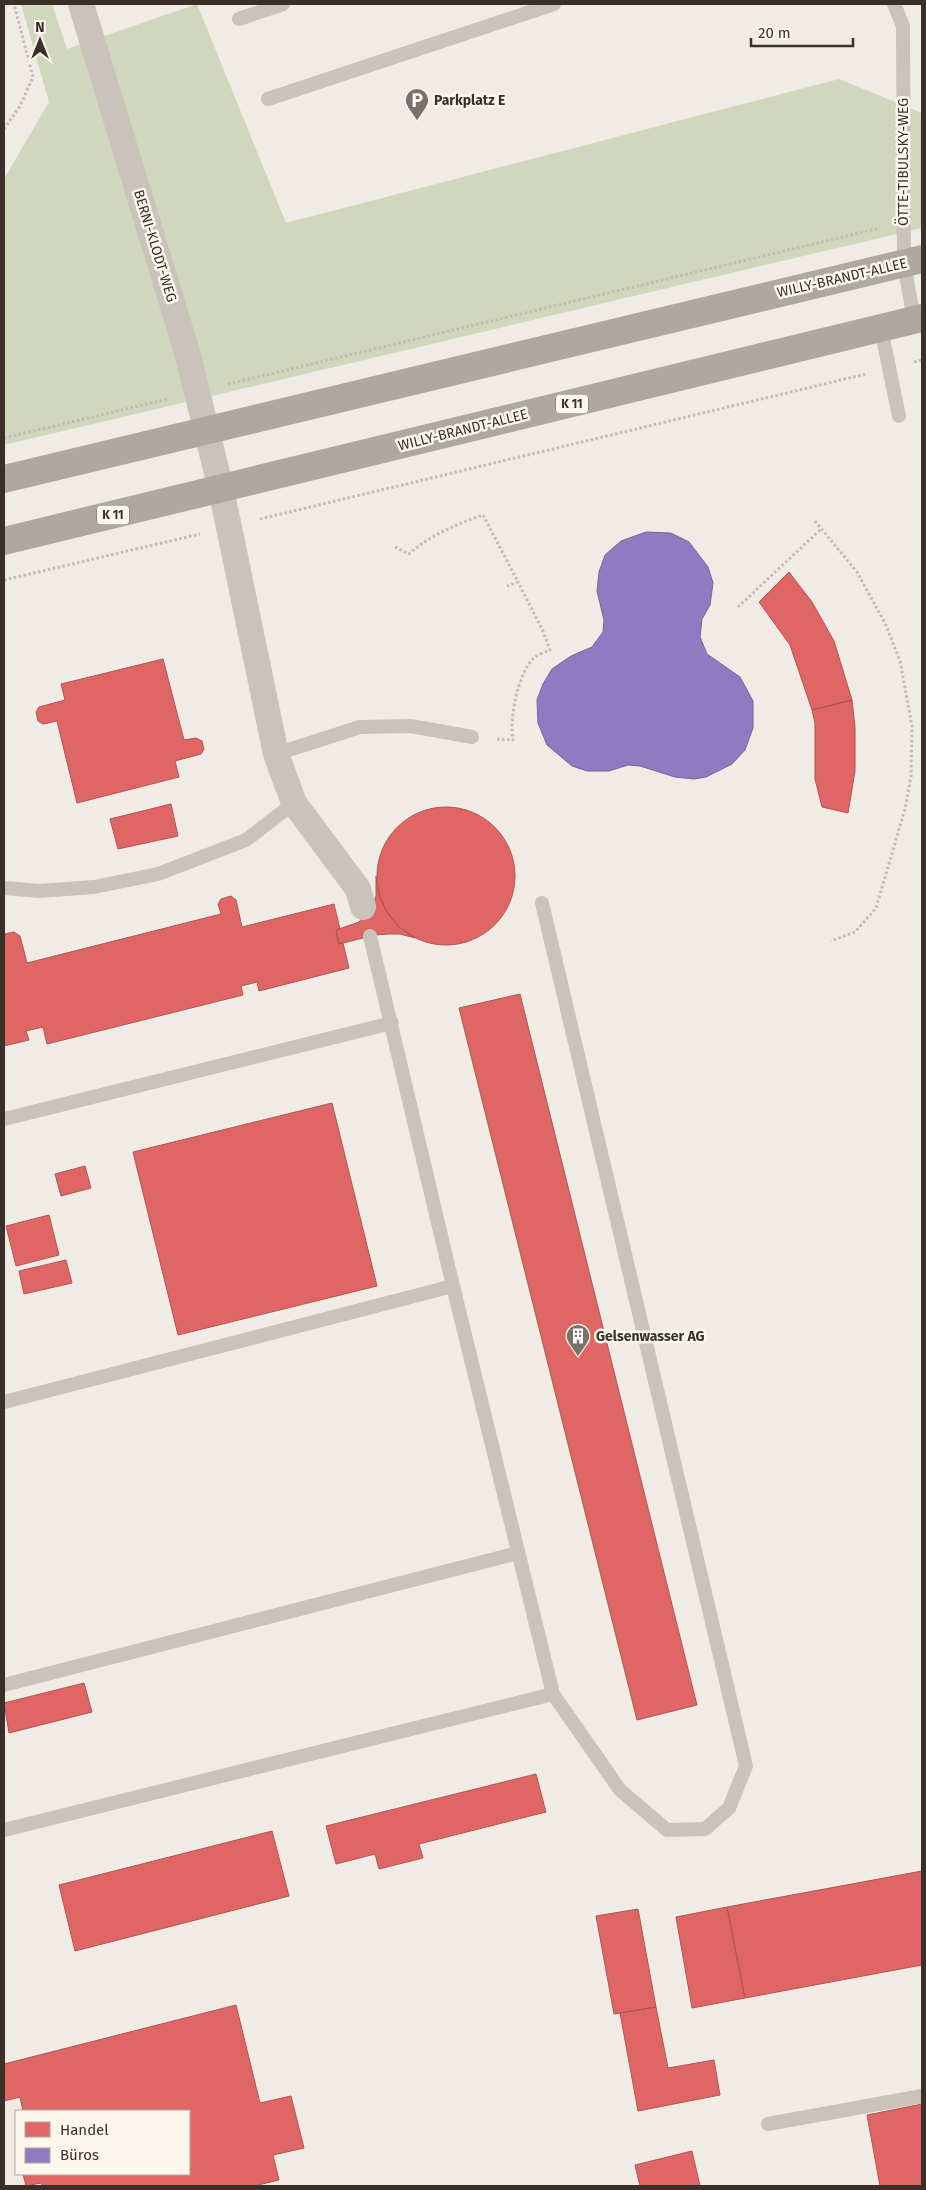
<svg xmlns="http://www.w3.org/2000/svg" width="926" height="2190" font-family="'Fira Sans',sans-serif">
<rect width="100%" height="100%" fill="#f0ebe4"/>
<path fill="#d0d7bd" d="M21,4h31l15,45 130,-45 89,219 553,-144 83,34v115l-918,217v-266l45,-77z"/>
<path fill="#e06666" stroke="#ae5654" d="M789,572l23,30 22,39 18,59 -40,10 -22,-65 -31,-43z
M163,659l21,81 12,-2 6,3 2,8 -3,5 -26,7 4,16 -102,26 -20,-82 -14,3 -5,-3 -2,-9 3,-5 26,-7 -4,-16z
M852,700l3,27v44l-7,42 -26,-6 -7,-28v-56l-3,-13z
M171,804l7,32 -60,13 -8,-30z
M377 876a69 69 0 1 1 138 0a69 69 0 1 1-138 0Z
M376,876l3,19 8,17 12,15 16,11 -15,-4h-12l-13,1 -36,9 -3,-14 23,-8 13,-15 4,-11z
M231,896l5,4 6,27 92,-23 6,25 -4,1 3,14 4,-1 6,25 -90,23 -2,-9 -16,4 2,9 -196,49 -4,-17 -17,4 3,9 -25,6v-109l1,-3 9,-2 6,4 7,27 194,-49 -3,-10 3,-5z
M520,994l177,711 -60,15 -178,-712z
M332,1103l45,183 -199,49 -45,-183z
M85,1166l6,22 -30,8 -6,-22z
M49,1215l10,40 -43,11 -10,-40z
M66,1260l6,23 -48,11 -5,-23z
M84,1683l8,29 -83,21 -5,-30z
M536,1774l10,38 -127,32 4,14 -44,11 -4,-15 -39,10 -10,-38z
M272,1831l17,65 -214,55 -16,-66z
M922,1871v94l-177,33 -18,-91z
M727,1907l18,91 -53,10 -16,-91z
M638,1909l18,98 -42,7 -18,-98z
M236,2005l24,98 31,-7 13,52 -31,7 6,25 -25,6h-212l-1,-3 -15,3 -3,-12h166v-63h-166l-3,-14 -16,4v-37z
M656,2007l12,61 46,-8 6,35 -82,16 -18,-98z
M922,2104v82h-42l-13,-71z
M692,2151l8,35h-60l-5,-21z"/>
<path fill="#8e7cc3" stroke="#756595" d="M646,532l25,1 18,9 19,25 5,16 -3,22 -8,14 -2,18 7,17 33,23 13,24v27l-8,22 -13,14 -26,13 -12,2 -19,-2 -35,-11 -12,-1 -19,6h-22l-15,-5 -25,-21 -9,-22 -1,-23 6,-16 9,-15 19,-13 21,-9 11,-15 1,-12 -7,-29 2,-19 6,-17 16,-14z"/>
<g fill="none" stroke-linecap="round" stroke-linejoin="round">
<path stroke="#c2bcb5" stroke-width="3" stroke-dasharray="2.5 2.5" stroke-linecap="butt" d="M4,129l16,-23 13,-29 -19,-73
M914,362l8,-2
M228,384l652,-156
M4,438l164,-39
M260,519l606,-145
M815,521l42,51 28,51 15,38 12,65 -1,51 -6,32 -29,99 -21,24 -24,9
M395,547l14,7c21,-19 48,-30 74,-39l35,67 -11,4
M4,580l196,-46
M738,607l83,-78
M497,739l16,1c-4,-20 5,-69 22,-83 4,-3 11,-5 15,-7l-7,-19 -25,-49"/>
<path stroke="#cac3bc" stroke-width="14" d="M894,4l9,22 1,237 10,57
M239,19l44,-15
M268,99l286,-95
M881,329l18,87
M276,754l84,-27 51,-1 61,11
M5,888l34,3 55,-4 64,-13 88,-34 48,-37
M542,903l204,863 -17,42 -24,21 -38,1 -47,-40 -67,-96
M4,1119l388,-96
M4,1402l449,-116
M4,1685l514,-132
M4,1830l549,-136 -100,-408 -83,-350
M768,2124l154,-28"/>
<path stroke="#cac3bc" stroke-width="26" d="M81,4l106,348 34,137 55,265 18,49 64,86 5,18"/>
<path stroke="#afa8a1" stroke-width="28" d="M4,479l918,-220
M4,541l918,-223"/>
</g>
<defs>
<g id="parking-pin" transform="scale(1.25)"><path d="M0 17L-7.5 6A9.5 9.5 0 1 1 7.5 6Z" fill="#7a716a" stroke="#fcf6ec"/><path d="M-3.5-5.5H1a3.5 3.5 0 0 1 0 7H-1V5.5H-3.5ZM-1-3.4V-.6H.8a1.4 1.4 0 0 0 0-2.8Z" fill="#fff"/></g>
<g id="building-pin" transform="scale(1.25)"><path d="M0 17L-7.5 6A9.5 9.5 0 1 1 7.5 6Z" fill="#7a716a" stroke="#fcf6ec"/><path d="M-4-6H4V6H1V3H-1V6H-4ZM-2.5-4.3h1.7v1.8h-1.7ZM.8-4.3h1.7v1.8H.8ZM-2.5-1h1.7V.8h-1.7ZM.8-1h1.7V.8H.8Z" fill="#fff"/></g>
</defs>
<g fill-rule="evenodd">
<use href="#parking-pin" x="417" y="100"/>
<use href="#building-pin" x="578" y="1336"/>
</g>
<g text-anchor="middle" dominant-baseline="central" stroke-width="5" stroke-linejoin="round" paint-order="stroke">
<g fill="#fcf6ec" stroke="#756b64" stroke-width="1">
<rect x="556" y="394.5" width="32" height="19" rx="4"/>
<rect x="97" y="505.5" width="32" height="19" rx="4"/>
</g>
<g font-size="12" font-weight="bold" fill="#3b3029">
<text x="572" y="404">K 11</text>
<text x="113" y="515">K 11</text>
</g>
<g font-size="14" font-weight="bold" fill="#3b3029" stroke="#fcf6ec" text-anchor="start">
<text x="434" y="100">Parkplatz E</text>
<text x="596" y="1336">Gelsenwasser AG</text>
</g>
<g font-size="14" fill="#3b3029" stroke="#fcf6ec">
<text transform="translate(903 162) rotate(-90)">ÖTTE-TIBULSKY-WEG</text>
<text transform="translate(155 246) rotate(73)">BERNI-KLODT-WEG</text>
<text transform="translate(842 278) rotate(-13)">WILLY-BRANDT-ALLEE</text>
<text transform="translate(463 430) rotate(-14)">WILLY-BRANDT-ALLEE</text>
</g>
</g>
<rect width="926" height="2190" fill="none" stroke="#3b3029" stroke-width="10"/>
<rect x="15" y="2110" width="175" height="65" fill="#fcf6ec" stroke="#afa79e"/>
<rect x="25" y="2122" width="25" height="15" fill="#e06666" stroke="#afa79e"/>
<text x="60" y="2135" font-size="15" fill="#3b3029">Handel</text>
<rect x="25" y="2148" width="25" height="15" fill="#8e7cc3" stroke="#afa79e"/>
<text x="60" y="2160" font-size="15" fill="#3b3029">Büros</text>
<g transform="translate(40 40)" stroke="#fcf6ec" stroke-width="4" paint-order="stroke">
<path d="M0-4L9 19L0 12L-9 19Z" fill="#3b3029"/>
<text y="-8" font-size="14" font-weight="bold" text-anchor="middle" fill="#3b3029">N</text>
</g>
<path d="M751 38v8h102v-8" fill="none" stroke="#3b3029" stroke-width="2.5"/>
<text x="758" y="38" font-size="15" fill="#3b3029" stroke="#fcf6ec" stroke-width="4" paint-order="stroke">20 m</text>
</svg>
